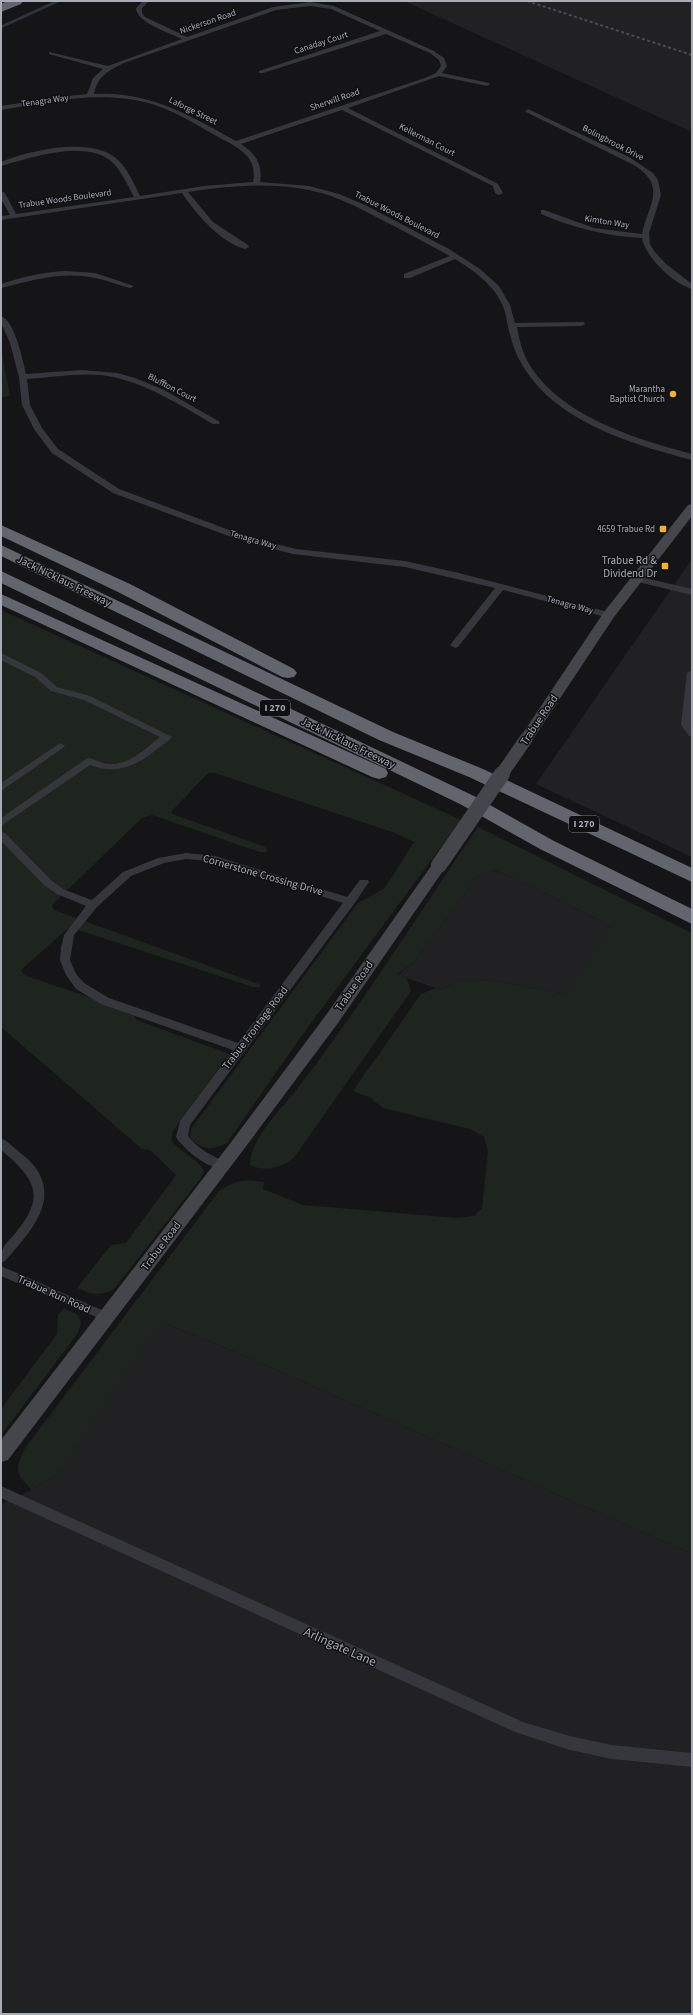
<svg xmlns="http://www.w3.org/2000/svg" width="693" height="2015" font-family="'Source Sans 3',sans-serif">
<rect width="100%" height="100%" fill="#151517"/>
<path fill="#212124" d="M404,1h288v131z
M692,559v298l-156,-73z
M492,870l18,6 101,50 -45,68 -77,-14 -32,2 -16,8 -43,-15 17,-14 51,-68 7,-14z
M167,1324l76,31 449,199v460h-691v-510l31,-14 12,-9 14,-6 100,-149z"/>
<path fill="#1d251e" d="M1,350l1,4 8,42 -9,1z
M1,610l460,210 -161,218 -73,105c-16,8 -24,7 -37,-5l1,-9 167,-226 27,-15 29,-46 -19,-9 -180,-60h-7l-37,39 1,2 94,33 1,5h-7l-108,-37 -10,3 -90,87 2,5 205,74 2,3h-8l-181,-59 -6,2 -45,40 3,5 108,37 5,8 92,34 -56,77 -2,9c9,12 24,17 33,30l-3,8 -88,112c-16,7 -21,4 -36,-2l34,-43 15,-2 50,-68 -26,-25 -8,-1 -141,-122z
M478,827l214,106v621l-449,-199 -76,-31 -9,3 -100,148 -14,6 -12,9c-18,-18 -17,-19 -7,-42l194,-257c18,-11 24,-12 45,-9l-1,7 40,16 154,13 17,-2 8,-8 6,-56 -4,-15 -14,-8 -87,-21 -12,-10 -18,-7 68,-97 15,-6 5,2 16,-8 32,-2 76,14 46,-68 -101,-50 -17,-6 -20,9 -7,14 -51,68 -17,13 9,4 4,13 -118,168c-13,9 -29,13 -43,6 -1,-25 32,-57 47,-76 65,-84 121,-175 181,-262z
M64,1308l14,7 3,8 -3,10 -77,102v-26l56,-75 1,-19z"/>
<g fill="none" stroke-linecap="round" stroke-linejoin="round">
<path stroke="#2b343b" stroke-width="3" d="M1,27l57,-26"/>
<path fill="#36373c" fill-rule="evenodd" d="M143,1h6l-7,7v5l3,4 42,20 86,-30 37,-5 24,4 100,45 10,7 3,8 -5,7 47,10 1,1 -3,2 -48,-10 -91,32 150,76 5,9 -4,2 -4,-2 -2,-7 -151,-76 -101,34c14,9 22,20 19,38l49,4 30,8 26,11 84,44 31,20 19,17 11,19 5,18 69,-1 1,2 -4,2 -64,1c2,12 5,24 11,35 31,54 108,77 164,92v6c-61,-16 -140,-39 -172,-99 -6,-11 -11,-28 -13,-39 -3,-30 -29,-49 -52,-63l-45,19h-6v-4l46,-18c-18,-10 -36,-19 -54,-29 -28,-14 -56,-31 -87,-37 -40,-8 -81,-4 -121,2l25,30 35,23 1,2 -4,2c-25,-7 -49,-35 -63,-56l-181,27v-4l9,-1 -9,-16v-8l4,2 11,21 118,-17c-6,-11 -12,-25 -21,-34 -26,-25 -82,-5 -112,3v-4c29,-12 91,-26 116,-3 11,10 17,25 23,37l64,-10 49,-4c5,-25 -14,-34 -33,-44 -21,-12 -42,-25 -65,-33 -49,-16 -105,-4 -154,5v-4l58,-9 28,-3 6,-16 10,-9 -54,-15v-2l59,14 74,-27c-13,-6 -46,-17 -46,-31zM310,6l21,3 49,22 -121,40v2h4l123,-39 44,19 9,7 2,6 -5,7 -11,5 -189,63c-47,-26 -87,-50 -142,-47 3,-17 15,-24 30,-31l152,-53z
M528,109l101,48 24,16 5,7 3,15 -12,38 1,11 4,7 12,13 26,20v5c-18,-5 -47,-32 -50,-51 -36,-2 -68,-10 -101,-24v-4h3l50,18 48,6c6,-30 26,-47 -8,-69l-108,-53 -1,-1z
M66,271l29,2 39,13 -4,2c-12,-3 -23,-8 -35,-10 -33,-7 -62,2 -94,10v-4c21,-7 42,-12 65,-13z
M1,316c14,5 22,45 25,58l56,-4 35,3 18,5 29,12 56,32 -1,2h-6c-35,-20 -71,-44 -112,-49 -25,-2 -49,2 -74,4l3,26 12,23 16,21 61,40 129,48 48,12 109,12 54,12 153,40 2,2 -5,3 -106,-28 -45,57 -3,1 -5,-3 45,-57 -90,-21 -112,-13 -51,-13 -129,-48 -61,-40 -18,-24 -12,-24 -3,-28 -9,-34 -9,-20z
M637,576l55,13v6l-58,-14v-4z
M1,653l40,20 16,14 33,9 82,41c-4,5 -10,8 -15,12 -20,17 -41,26 -67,16l-89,61v-8l85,-59 3,-1c7,2 14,6 21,6 20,1 36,-16 50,-27l-76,-37 -33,-9 -16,-14 -34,-17z
M692,670v67l-3,-1 -8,-11 6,-52z
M60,743l5,3 -2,2 -62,43v-8z
M1,832l4,1 47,48 13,9 27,10 31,-28 35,-14 28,-5 29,3 132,41 13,-17h8l1,2 -15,22 -164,221 -2,11c10,13 24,20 38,26l2,3 -2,3c-15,4 -43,-19 -50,-31l4,-16 53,-71 -132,-46 -25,-15 -10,-14 -6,-15 1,-12 3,-13 22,-29 -29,-12 -13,-9 -43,-44zM186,859l24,2 133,42 -105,140 -129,-45 -25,-15 -8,-9 -6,-14 4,-25 23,-28 34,-31 33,-13z
M1,1139l4,1c10,9 22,17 30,27 26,35 -8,68 -30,94l-4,2c0,-19 5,-18 16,-32 30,-37 16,-54 -16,-81z
M1,1266l110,48 2,3 -2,3 -4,2 -4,-2 -102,-44z
M1,1486l522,236 47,14 42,9 80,8v14l-80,-8 -42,-9 -55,-18 -514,-234z"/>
<path fill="#44464c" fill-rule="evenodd" d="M692,504v12l-78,101 -83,125h-10l-2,-3 85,-127 84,-107z
M439,860l5,2 3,3 -109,158 -94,126 -236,311 -7,2v-22l231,-299 94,-126 108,-153z"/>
<path fill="#62656d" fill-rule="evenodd" d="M7,1h16l-2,3 -20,8v-8z
M1,525l129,59 164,85 3,4 -3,4 -6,1 -6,-1 -164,-85 -117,-56z
M1,545l392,187 90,37 209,99v14l-223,-105 -90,-37 -378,-184z
M1,571l473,225 80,45 138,68v15l-152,-75 -80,-45 -459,-221z
M1,594l385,175 2,4 -2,4 -7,2 -7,-2 -371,-172z"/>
<path stroke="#494b51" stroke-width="2" stroke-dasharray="3 2.5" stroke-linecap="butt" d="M527,1l165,54"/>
<path stroke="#44464c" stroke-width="13" d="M501,775l25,-36"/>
<path stroke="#44464c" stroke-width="16" d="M439,865l63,-91"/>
</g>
<g fill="#f3b031" stroke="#101012" stroke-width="1.5">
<circle cx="673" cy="394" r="4"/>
<rect x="659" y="525" width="8" height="8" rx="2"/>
<rect x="661" y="562" width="8" height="8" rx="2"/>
</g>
<g text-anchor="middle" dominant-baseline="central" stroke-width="3" stroke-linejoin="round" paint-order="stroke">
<g font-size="9" fill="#a7acb7" stroke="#101012">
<text transform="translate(208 22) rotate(-19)">Nickerson Road</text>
<text transform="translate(321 43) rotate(-18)">Canaday Court</text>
<text transform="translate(335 100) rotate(-19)">Sherwill Road</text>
<text transform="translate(45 101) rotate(-8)">Tenagra Way</text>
<text transform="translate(193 111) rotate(26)">Laforge Street</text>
<text transform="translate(427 140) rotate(27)">Kellerman Court</text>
<text transform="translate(613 143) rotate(27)">Bolingbrook Drive</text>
<text transform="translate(65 199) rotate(-8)">Trabue Woods Boulevard</text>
<text transform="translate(397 215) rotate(27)">Trabue Woods Boulevard</text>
<text transform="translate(607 222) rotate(9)">Kimton Way</text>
<text transform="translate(172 388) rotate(27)">Bluffton Court</text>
<text transform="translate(253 540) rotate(16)">Tenagra Way</text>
<text transform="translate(570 605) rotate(15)">Tenagra Way</text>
</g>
<g font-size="9" fill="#a7acb7" stroke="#101012" text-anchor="end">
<text x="665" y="389">Marantha<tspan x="665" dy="10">Baptist Church</tspan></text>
<text x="655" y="529">4659 Trabue Rd</text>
</g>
<g fill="#101012" stroke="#7a7d86" stroke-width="1">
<rect x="260" y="700" width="30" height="16" rx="3"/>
<rect x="569" y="816" width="30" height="16" rx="3"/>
</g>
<g font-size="10" font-weight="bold" fill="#a7acb7">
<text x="275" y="708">I 270</text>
<text x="584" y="824">I 270</text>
</g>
<g font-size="11" fill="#a7acb7" stroke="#101012" text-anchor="end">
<text x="657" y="560">Trabue Rd &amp;<tspan x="657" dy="13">Dividend Dr</tspan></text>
</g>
<g font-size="11" fill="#a7acb7" stroke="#101012">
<text transform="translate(64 581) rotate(26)">Jack Nicklaus Freeway</text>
<text transform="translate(539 720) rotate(-56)">Trabue Road</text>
<text transform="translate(348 743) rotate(26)">Jack Nicklaus Freeway</text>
<text transform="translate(263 875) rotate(16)">Cornerstone Crossing Drive</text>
<text transform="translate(354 986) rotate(-55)">Trabue Road</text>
<text transform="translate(255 1028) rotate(-53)">Trabue Frontage Road</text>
<text transform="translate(161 1246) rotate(-53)">Trabue Road</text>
<text transform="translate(54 1294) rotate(24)">Trabue Run Road</text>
</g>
<g font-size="13" fill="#a7acb7" stroke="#101012">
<text transform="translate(340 1647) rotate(24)">Arlingate Lane</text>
</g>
</g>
<rect width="693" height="2015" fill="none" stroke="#a7acb7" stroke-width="4"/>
</svg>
